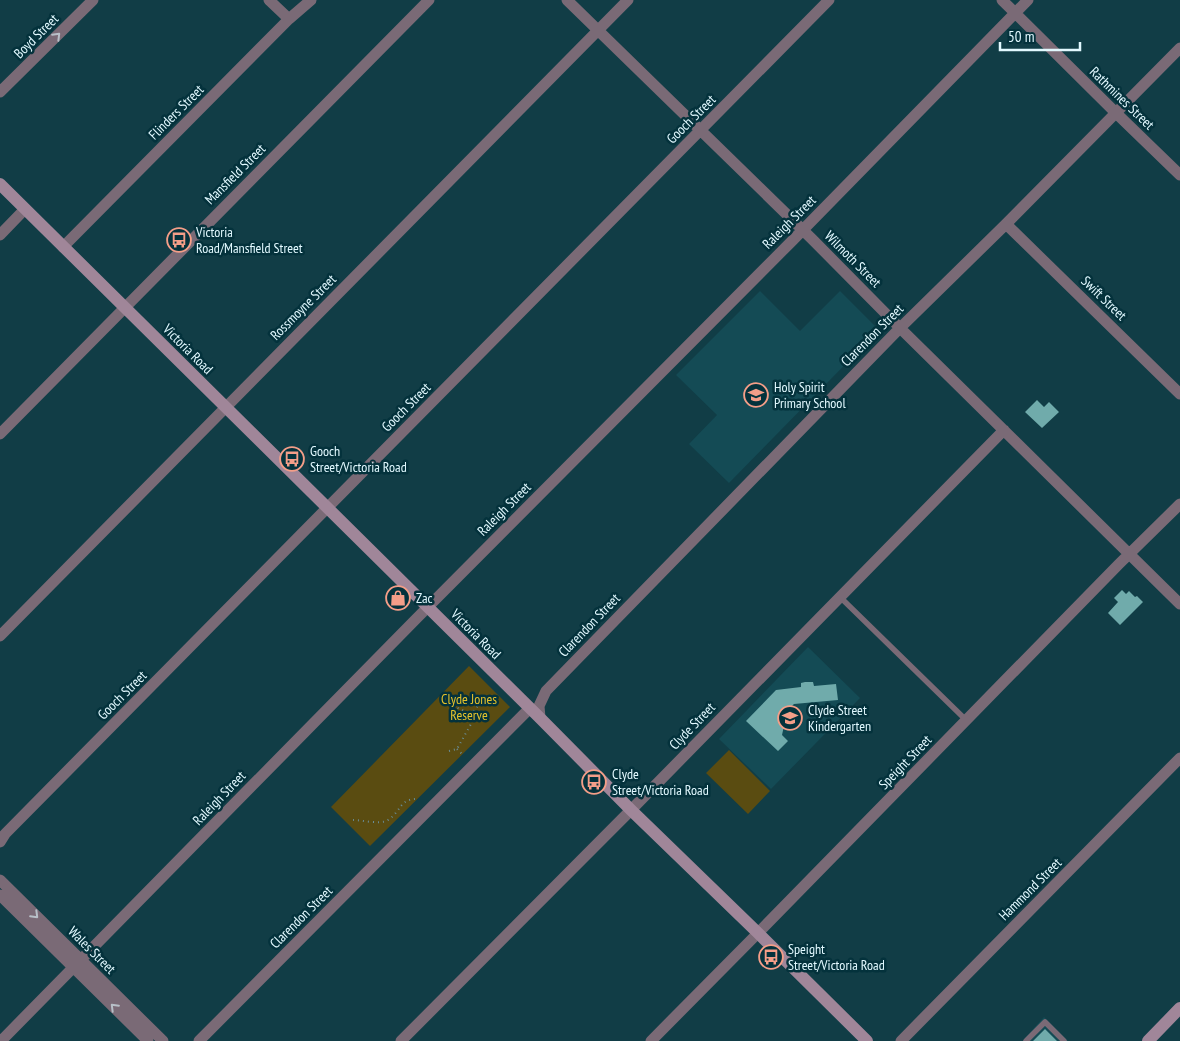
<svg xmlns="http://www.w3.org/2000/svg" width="1180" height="1041" font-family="'PT Sans Narrow',sans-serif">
<rect width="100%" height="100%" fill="#113d46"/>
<path fill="#144b55" d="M760,291l40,40 40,-40 39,39 -150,153 -40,-39 28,-29 -41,-40z
M808,647l52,51 -89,91 -52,-50z
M1044,1017l24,24h-40l-3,-3z"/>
<path fill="#5a4c11" d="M469,666l41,41 -140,139 -39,-39z
M729,750l41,41 -22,23 -42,-41z"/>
<path fill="#70abab" d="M1037,400l7,7 5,-5 10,10 -17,16 -17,-16z
M1122,590l4,4 3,-3 6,6 2,-1 6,6 -23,23 -12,-12 10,-11 -4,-4z
M805,682h8l1,4 22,-2 2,16 -44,4 -13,12 3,10 -2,9 6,6 -10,10 -32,-30 30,-31 25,-3v-4z
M1045,1029l12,12h-24z"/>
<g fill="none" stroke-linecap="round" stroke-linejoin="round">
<path stroke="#6a8d95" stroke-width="2" stroke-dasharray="1 4" stroke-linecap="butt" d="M453,706l14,6h6
M457,749l5,5
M449,751l8,-2 14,-25 2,-12 4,-5 14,-8 3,-4
M353,820c9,0 28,5 35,0 14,-9 11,-22 31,-21"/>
<path stroke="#7a6a76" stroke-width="5.5" d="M840,597l126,123
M1026,1041l19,-19 19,19"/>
<path stroke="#7a6a76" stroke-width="11" d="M269,0l20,19
M567,0l245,239 88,89 280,276
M1002,0l114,113 64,62
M0,92l93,-92
M1006,224l174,170
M0,235l25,-26
M63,247l226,-228 22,-19
M0,434l429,-434
M0,636l628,-636
M540,718l-1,-12 7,-15 354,-363 106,-104 174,-176
M0,842l5,-8 824,-834
M0,880l163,161
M0,895l148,146
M1,1041l416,-423 374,-376 237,-242
M199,1041l331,-333
M401,1041l230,-231 373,-380
M651,1041l107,-108 361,-369 61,-60
M901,1041l279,-283"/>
<path stroke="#a08699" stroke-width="12" d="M0,184l540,534 91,92 127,123 109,108
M1148,1041l32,-33"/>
</g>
<defs><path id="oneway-chevron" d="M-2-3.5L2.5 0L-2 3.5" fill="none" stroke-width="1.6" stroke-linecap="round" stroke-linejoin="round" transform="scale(1.25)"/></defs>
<g stroke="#b8c0c8">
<use href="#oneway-chevron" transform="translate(57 36) rotate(-45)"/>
<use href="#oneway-chevron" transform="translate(35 915) rotate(45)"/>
<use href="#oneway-chevron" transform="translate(114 1007) rotate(-135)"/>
</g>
<defs>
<g id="bus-ring" transform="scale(1.25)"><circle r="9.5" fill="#04323c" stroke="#f49e88" stroke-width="1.5"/><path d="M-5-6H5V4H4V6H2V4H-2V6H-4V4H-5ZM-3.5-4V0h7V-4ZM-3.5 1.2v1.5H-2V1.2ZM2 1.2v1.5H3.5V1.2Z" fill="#f49e88"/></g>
<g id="school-ring" transform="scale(1.25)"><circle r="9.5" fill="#04323c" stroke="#f49e88" stroke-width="1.5"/><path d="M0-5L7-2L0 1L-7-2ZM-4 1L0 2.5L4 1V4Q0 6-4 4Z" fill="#f49e88"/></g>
<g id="shop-ring" transform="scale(1.25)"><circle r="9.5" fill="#04323c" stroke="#f49e88" stroke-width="1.5"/><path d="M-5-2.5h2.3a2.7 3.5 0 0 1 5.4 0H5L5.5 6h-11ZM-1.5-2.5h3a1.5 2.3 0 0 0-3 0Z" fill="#f49e88"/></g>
</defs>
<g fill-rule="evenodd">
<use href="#bus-ring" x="179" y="240"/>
<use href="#school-ring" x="756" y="395"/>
<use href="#bus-ring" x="292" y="459"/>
<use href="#shop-ring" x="398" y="598"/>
<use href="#school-ring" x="790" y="718"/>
<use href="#bus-ring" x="594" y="782"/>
<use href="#bus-ring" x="771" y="957"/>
</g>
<g text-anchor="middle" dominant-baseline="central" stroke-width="5" stroke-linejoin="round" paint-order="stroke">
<g font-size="14" fill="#e2f9ff" stroke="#04323c">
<text transform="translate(36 36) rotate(-45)">Boyd Street</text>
<text transform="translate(1122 98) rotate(44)">Rathmines Street</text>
<text transform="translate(176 112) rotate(-45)">Flinders Street</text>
<text transform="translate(691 119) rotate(-45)">Gooch Street</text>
<text transform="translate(235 174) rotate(-45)">Mansfield Street</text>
<text transform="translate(789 222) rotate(-45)">Raleigh Street</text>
<text transform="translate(853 259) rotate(45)">Wilmoth Street</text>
<text transform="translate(1104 298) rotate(44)">Swift Street</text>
<text transform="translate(303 307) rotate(-45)">Rossmoyne Street</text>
<text transform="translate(872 335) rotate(-45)">Clarendon Street</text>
<text transform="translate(188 349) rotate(45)">Victoria Road</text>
<text transform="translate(406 407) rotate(-45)">Gooch Street</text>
<text transform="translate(504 509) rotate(-45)">Raleigh Street</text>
<text transform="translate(589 625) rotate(-46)">Clarendon Street</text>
<text transform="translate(476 634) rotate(45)">Victoria Road</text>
<text transform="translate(122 695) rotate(-45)">Gooch Street</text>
<text transform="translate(692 726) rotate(-46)">Clyde Street</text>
<text transform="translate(905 762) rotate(-46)">Speight Street</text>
<text transform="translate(219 798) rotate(-46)">Raleigh Street</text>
<text transform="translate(1030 889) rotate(-45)">Hammond Street</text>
<text transform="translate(301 917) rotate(-45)">Clarendon Street</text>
<text transform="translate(92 950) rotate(45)">Wales Street</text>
</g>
<g font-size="14" fill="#e2f9ff" stroke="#04323c" text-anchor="start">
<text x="196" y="232">Victoria<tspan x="196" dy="16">Road/Mansfield Street</tspan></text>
<text x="774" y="387">Holy Spirit<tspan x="774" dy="16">Primary School</tspan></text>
<text x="310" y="451">Gooch<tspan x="310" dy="16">Street/Victoria Road</tspan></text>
<text x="416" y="598">Zac</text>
<text x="808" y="710">Clyde Street<tspan x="808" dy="16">Kindergarten</tspan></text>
<text x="612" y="774">Clyde<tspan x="612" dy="16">Street/Victoria Road</tspan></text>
<text x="788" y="949">Speight<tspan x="788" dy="16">Street/Victoria Road</tspan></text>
</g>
<g font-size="14" fill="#e4c22c" stroke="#04323c">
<text x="469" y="699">Clyde Jones<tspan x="469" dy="16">Reserve</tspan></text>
</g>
</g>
<path d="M1000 42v8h80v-8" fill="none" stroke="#e2f9ff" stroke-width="2.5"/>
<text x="1008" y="42" font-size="15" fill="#e2f9ff" stroke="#04323c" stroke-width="4" paint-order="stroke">50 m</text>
</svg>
